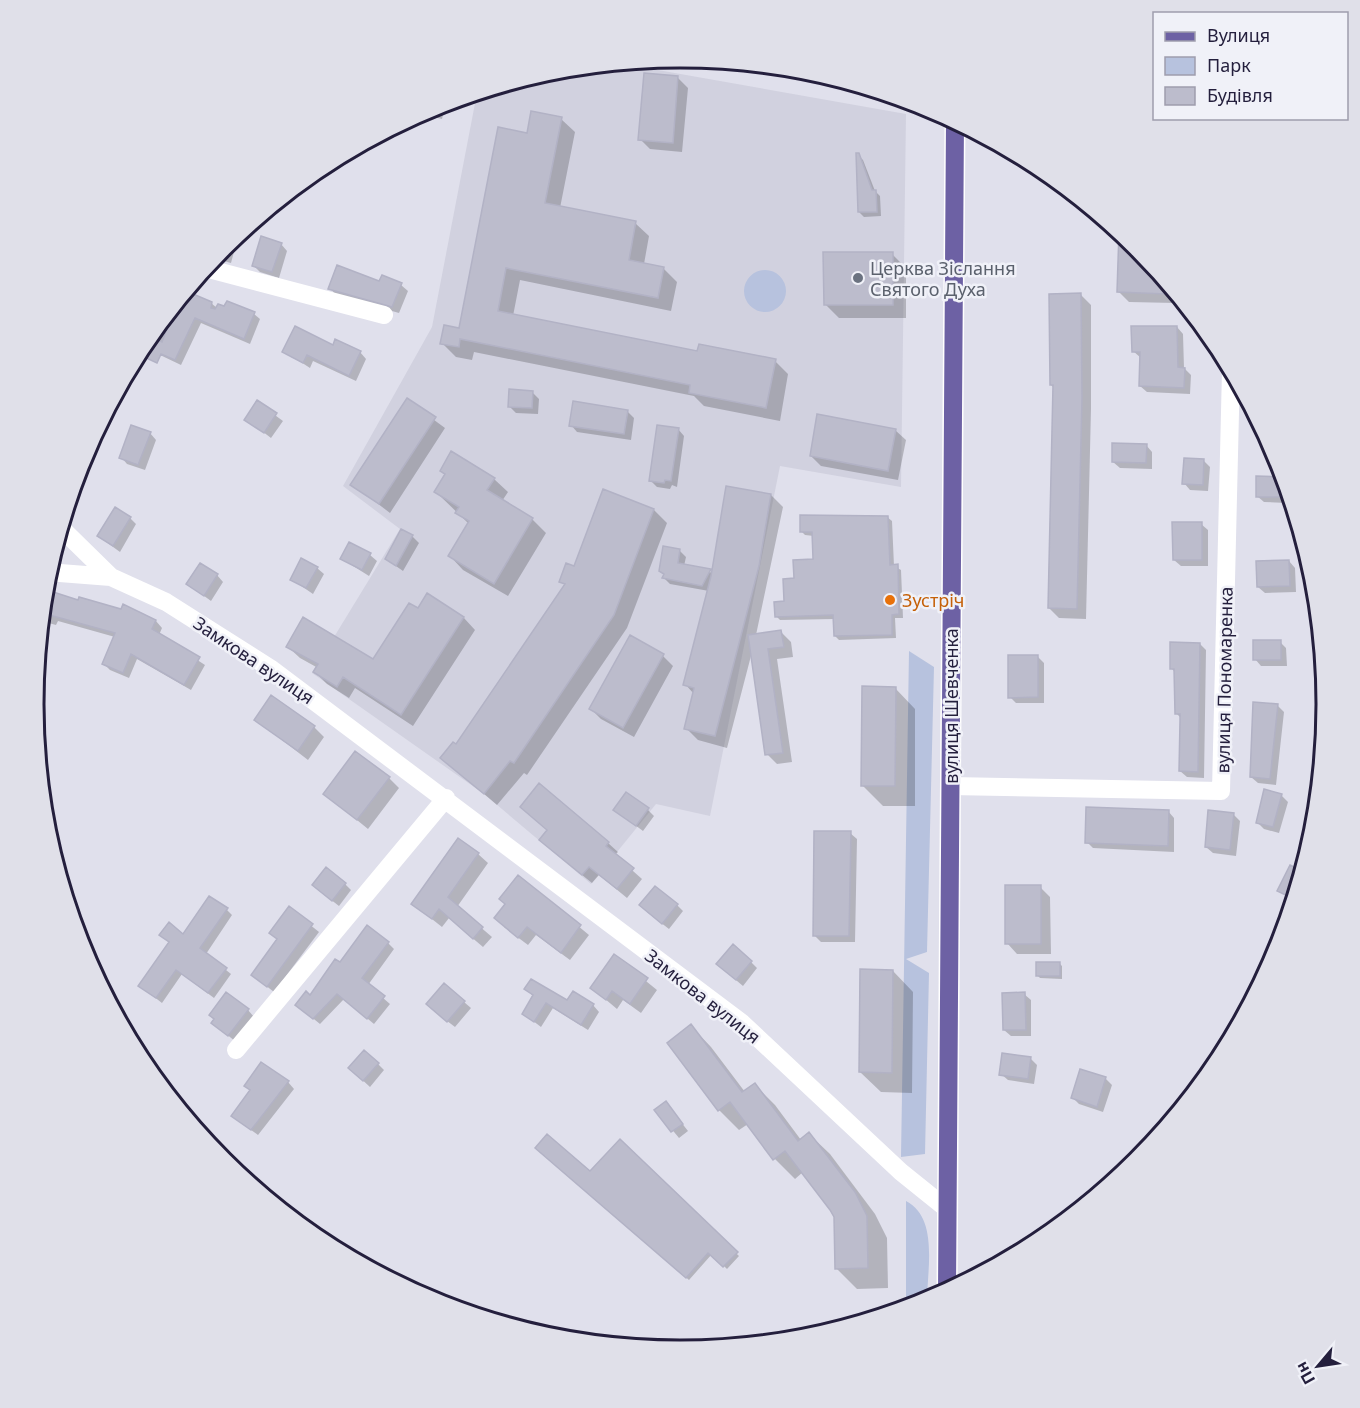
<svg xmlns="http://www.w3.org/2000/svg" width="1360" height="1408" font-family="'Noto Sans',sans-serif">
<rect width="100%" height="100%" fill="#e0e0ec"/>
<path fill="#d1d1df" d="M618,63l288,51 -5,373 -121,-21 -70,350 -54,-12 -65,80 -107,-90 -172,-121 88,-144 -57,-43 89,-159 45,-234 77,-24z"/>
<path fill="#b7c2de" d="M744 291a21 21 0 1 1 42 0a21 21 0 1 1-42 0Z
M909,651l25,16 -7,285 -21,7 23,14 -4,181 -24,3z
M906,1201c33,17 21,69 21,101l-21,6z"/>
<path fill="#0003" d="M678,78l10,10 -6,64 -32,-3 -10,-10z
M446,102l-4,17 -13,-3 -5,-5z
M561,119l14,13 -15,76 75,15 14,13 -5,28 19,4 14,14 -6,29 -151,-31 -7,36 185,37 77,8 13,13 -8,47 -76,-15 -10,-10 -220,-44 -2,8 -16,-3 -14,-14 18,-14 68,-194z
M858,155l5,5 12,31 5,5 1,20 -17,1 -5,-5z
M1055,179l16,13 -9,1 -6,-7z
M239,233l-8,30 -18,-5 10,-12z
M1121,233l17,14 38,46 -1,10 -46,-1 -10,-10z
M281,244l6,7 -8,27 -19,-6 -7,-7z
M892,254l14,14v50h-67l-14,-14z
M380,283l21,2 7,6 -9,22 -63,-18 -6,-7z
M184,294l27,9 6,5 37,6 6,5 -10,25 -49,-21 -20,42 -23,-11 -6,-6 12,-30z
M1081,295l10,10v104l-5,210 -27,-1 -10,-10 5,-220 -3,-3z
M1177,327l6,7 1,34 7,7 -1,19 -43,-2 -7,-6 1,-28 -8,-7z
M333,347l27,5 6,7 -10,22 -43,-20 -3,7 -26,-17z
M532,392l7,7 -1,15 -22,-1 -6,-6z
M407,400l38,28 -55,85 -38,-29z
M257,402l26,19 -12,17 -25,-19z
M627,411l7,7 -3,22 -54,-8 -6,-7z
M678,429l6,7 -7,51 -5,-2 -2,4 -13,-2 -6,-6z
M895,430l11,10 -8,40 -77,-14 -10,-10z
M150,433l6,7 -11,30 -18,-6 -6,-7z
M1146,445l6,7v17l-32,-1 -7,-6z
M1203,460l7,7 -2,24 -18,-1 -6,-7z
M441,471l53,8 14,13 -6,9 30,18 14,14 -38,63 -45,-26 -13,-14 19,-32 -33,-32 10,-16z
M1281,478l6,10v15l-23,-1 -7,-6z
M771,495l12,12 -27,128 25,-3 10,10 2,15 -16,2 15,103 -15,2 -10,-10 -15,-102 -25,96 -29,-8 -12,-12 8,-34 -9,-10 24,-93 -39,-7 -6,-6 15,-28 7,7 -2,9 29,7z
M654,510l13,13 -40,105 -100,147 -3,-2 -27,32 -55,-47 14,-12 109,-161 -4,-4z
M887,517l5,4 2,45 7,4 2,48h-8l1,20 -57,2 -4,-4v-17l-55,1 -4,-4 20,-36 18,-19v-25l-9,-1 -4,-4z
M130,518l6,6 -16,28 -22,-16z
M1201,524l7,6v36h-27l-7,-6z
M412,536l7,7 -16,28 -17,-12z
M370,555l7,6 -8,15 -27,-17z
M1289,561l6,7 1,24 -31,1 -7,-6z
M317,568l7,6 -11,20 -22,-15z
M217,575l6,7 -12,19 -23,-17z
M44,590l35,12 43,9 2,-5 32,15 6,7 -3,7 46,30 -14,25 -54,-31 -8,19 -19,-8 -6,-6 11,-27 -57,-16 -2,4 -15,-4z
M428,595l36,23 11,12 -62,96 -58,-38 -6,10 -22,-14 -12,-12 3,-4 -18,-10 -12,-11 85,14 45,-51z
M630,638l33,18 10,10 -39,71 -33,-18 -10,-10z
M1280,642l6,6 1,18h-26l-6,-7z
M1200,644l6,6 -2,128 -17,-1 -7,-6 1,-53 -5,-5v-40l-5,-5z
M1038,657l6,6v40h-28l-6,-6z
M895,688l20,21v97h-32l-20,-20z
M1277,705l7,7 -8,73 -18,-2 -7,-6z
M256,720l58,7 10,10 -16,23z
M389,778l10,10 -31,41 -43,-35z
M1281,795l7,7 -9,31 -15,-4 -7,-7z
M615,810h33l6,6 -11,15z
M1168,811l6,7v34l-81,-4 -6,-6z
M1233,814l7,7 -4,35 -23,-3 -7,-6z
M548,830l60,13 10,9 -3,3 27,24 -15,19 -28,-23 -7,8 -42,-34z
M850,833l7,6 -2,103h-34l-7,-7z
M478,854l10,9 -31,44 35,30 -9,10 -34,-29 -7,9 -29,-23z
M1291,867l11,6 -9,28 -14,-11z
M519,877l70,58 -19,25 -34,-25 -8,10 -24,-18 2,-22z
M345,884l6,6 -12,16 -18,-14z
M1040,887l10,10 1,57h-34l-10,-11z
M677,905l6,6 -14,18 -22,-17z
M289,908l30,24 -45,60 -14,-11z
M227,910l5,5 -26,39 25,20 -17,24 -32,-24 -20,29 -22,-17 44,-50z
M388,943l6,6 -26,36 22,19 -16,20 -30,-25 -24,25 -16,-13 7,-14z
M615,956l42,34 -16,23 -18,-13 -6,9 -25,-21z
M751,962l6,6 -14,18 -19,-16z
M1059,963l3,3v13l-22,-1 -2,-2z
M893,971l20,21 -1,101 -31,-1 -21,-20z
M526,989l42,13 25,3 6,7 -11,18 -35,-22 -12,19 -17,-13 9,-18z
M1024,994l7,6v36h-20l-7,-6z
M464,1002l7,6 -16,19 -21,-16z
M248,1010l6,7 -18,25 -23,-19z
M691,1026l20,21 34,45 10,-7 20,20 26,35 8,-6 21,20 45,60 12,24 1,50 -31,1 -21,-21 -1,-51 -32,-45 -8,7 -20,-20 -27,-35 -9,6 -20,-20z
M1030,1058l7,7 -3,19 -26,-4 -7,-6z
M378,1064l6,6 -14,17 -13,-12z
M1081,1071l25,8 6,6 -9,27 -24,-8 -6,-6z
M288,1082l6,7 -36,46 -18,-13z
M666,1103l22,28 -9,7 -23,-28z
M620,1141l119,115 -12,13 -15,-15 -23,26 -152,-132 53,25z"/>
<path fill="#bcbccc" stroke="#b2b2c5" stroke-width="1.5" d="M644,73l34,3 -5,67 -35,-3z
M531,111l31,6 -17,86 91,18 -7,39 35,7 -6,31 -152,-30 -8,43 199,40 2,-7 77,15 -10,49 -77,-15 1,-8 -230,-46 -1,8 -19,-3 4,-19 15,3 39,-201 29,6z
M856,153h3l13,37h4l1,22h-19z
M1119,231l19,16 28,35v12l-49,-2z
M261,236l21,7 -10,29 -20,-6z
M823,252h70v53h-69z
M337,265l42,16 3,-6 20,8 -10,24 -64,-18z
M186,291l26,11 -1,6 4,1 3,-5 6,2 3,-5 28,11 -11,27 -49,-21 -20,42 -14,-6 -4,9 -13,-6 10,-19 8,4 14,-39z
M1081,293l1,105 -5,211 -29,-1 5,-223h-3l-1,-91z
M295,326l38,19 2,-6 26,12 -12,25 -42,-21 -4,8 -21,-11z
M1131,326h46l1,41 7,1 -1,20 -45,-2 1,-34h-8z
M509,389l24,2 -1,17 -24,-1z
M407,398l29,19 -57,87 -29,-19z
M257,400l20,13 -13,20 -20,-13z
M573,401l55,9 -4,24 -55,-8z
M817,414l79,15 -8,42 -78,-15z
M131,425l20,7 -13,33 -19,-7z
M657,425l22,3 -8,53 -6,-1 -1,3 -15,-2z
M1112,443l35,1 -1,19 -34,-1z
M451,451l44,27 -8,12 46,28 -39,66 -46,-28 21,-35 -14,-8 4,-6 -25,-15 11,-18 -5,-3z
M1184,458l20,1 -1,26 -21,-1z
M1256,476l26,1 -1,20h-25z
M726,486l45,8 -12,72 -44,170 -31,-7 10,-41 -11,-3 28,-109z
M603,489l51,20 -40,106 -100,148 -4,-2 -26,33 -44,-36 13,-16 3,2 109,-160 -6,-2 7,-19 8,3z
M115,507l16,10 -18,29 -16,-10z
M800,515l88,1 2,49 8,-1 1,50 -7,1v20l-58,1 -1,-21 -58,2 -1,-15 10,-1 -1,-22 11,-1 -1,-18 20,-1 -1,-27h-12z
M1172,522h30v38h-29z
M401,529l12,6 -17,31 -11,-7z
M349,542l22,11 -9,17 -22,-11z
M663,546l17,3 -2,14 33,6 -9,17 -40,-8 2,-4 -5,-3z
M301,558l17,9 -12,21 -16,-8z
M1289,560l1,26 -33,1 -1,-26z
M200,563l18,11 -14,22 -18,-12z
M44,589l34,11 1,-3 42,12 2,-5 33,16 -4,9 48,28 -16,28 -53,-31 -8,19 -21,-9 13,-31 -73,-20z
M427,593l37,24 -63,98 -58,-38 -6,10 -24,-15 5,-8 -32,-17 17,-30 70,42 36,-56 9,5z
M781,630l3,17 -16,2 15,104 -18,2 -17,-120z
M630,635l34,19 -41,74 -34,-19z
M1253,640h28v20h-28z
M1170,642l30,1 -2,129 -19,-1 1,-50v-7h-5l-1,-45h-4z
M1008,655h30v42l-30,1z
M862,686l34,1 -1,99h-34z
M271,695l44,31 -17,25 -44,-31z
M1253,702l25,2 -8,75 -20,-2z
M355,751l35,26 -33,43 -34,-26z
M539,783l70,59 -3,4 28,22 -17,21 -28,-22 -7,8 -43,-35 8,-10 -27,-23z
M1264,789l18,5 -9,33 -17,-4z
M626,792l23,16 -13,18 -23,-16z
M1086,807l83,3 -1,36 -83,-3z
M1208,810l26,3 -4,37 -25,-3z
M814,831h37l-2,105h-36z
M458,838l21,15 -31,44 35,30 -10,12 -34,-30 -7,10 -21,-15z
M1290,865l12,6 -8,28 -17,-8z
M326,867l20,16 -14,18 -20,-16z
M518,875l63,50 -20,28 -34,-26 -9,11 -24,-20 11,-14 -6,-5z
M1005,885h36v59h-36z
M655,886l23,18 -16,20 -23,-19z
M209,896l19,12 -28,40 27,20 -19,25 -32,-23 -20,28 -18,-12 31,-44 -10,-7 10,-13 14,12z
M289,906l24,18 -46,63 -16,-12 26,-36 -8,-6z
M367,925l22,17 -27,36 23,18 -18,23 -30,-25 -24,25 -18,-14 11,-14 4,4 25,-36 5,3z
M733,944l19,17 -16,19 -20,-16z
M614,954l34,24 -18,26 -18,-13 -6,9 -16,-12z
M1036,962h24v14h-24z
M860,969l33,1 -1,103 -33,-1z
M531,979l36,21 6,-9 21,13 -13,21 -35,-22 -12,19 -12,-8 11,-19 -9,-6z
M444,983l21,18 -18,21 -21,-18z
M226,992l23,17 -21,27 -17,-13 3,-4 -5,-4z
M1025,992l1,38h-23l-1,-37z
M691,1024l51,68 13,-9 43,58 11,-9 46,60 12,24 1,52 -33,1 -1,-52 -4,-7 -45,-59 -12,9 -43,-58 -12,9 -51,-68z
M364,1050l15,13 -16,18 -15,-13z
M1002,1053l29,4 -3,22 -29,-4z
M261,1062l28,19 -38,49 -20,-14 19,-26 -6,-4z
M1080,1069l26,8 -9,30 -26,-9z
M666,1101l17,23 -12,8 -17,-22z
M547,1134l43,37 30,-32 118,113 -15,15 -15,-14 -22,25 -151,-130z"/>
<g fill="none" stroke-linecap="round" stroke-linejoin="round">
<g stroke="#fff" stroke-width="21">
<path id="major" d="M947,1291l8,-1170"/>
</g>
<path stroke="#fff" stroke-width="18" d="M205,268l179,47
M61,528l50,49 55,25 104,66 472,355 159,149 46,37
M47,572l64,5
M950,786l271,5 10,-421
M236,1050l210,-252"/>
<use href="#major" stroke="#6d61a4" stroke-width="18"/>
</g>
<circle fill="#6b7280" stroke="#f0f1f8" stroke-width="2" cx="858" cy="278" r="6"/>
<circle fill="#e8710a" stroke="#f0f1f8" stroke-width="2" cx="890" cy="600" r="6"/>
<g text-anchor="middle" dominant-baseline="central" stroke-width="5" stroke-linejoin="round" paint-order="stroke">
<g font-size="18" fill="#5b616d" stroke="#f0f1f8" text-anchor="start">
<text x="870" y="268">Церква Зіслання<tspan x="870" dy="21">Святого Духа</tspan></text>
</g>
<g font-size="18" fill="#c56008" stroke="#f0f1f8" text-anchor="start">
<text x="902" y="600">Зустріч</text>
</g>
<g font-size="18" fill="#241f3d" stroke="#f0f1f8">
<text transform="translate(254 660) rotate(34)">Замкова вулиця</text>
<text transform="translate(1224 680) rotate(-89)">вулиця Пономаренка</text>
<text transform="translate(951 706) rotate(-90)">вулиця Шевченка</text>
<text transform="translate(703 996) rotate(38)">Замкова вулиця</text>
</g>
</g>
<path d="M0 0H1360V1408H0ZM44 704a636 636 0 1 1 1272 0a636 636 0 1 1-1272 0Z" fill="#e0e0e9" fill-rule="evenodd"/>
<path fill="none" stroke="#241f3d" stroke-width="3" d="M44 704a636 636 0 1 1 1272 0a636 636 0 1 1-1272 0Z"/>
<rect x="1153" y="12" width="195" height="108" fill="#f0f1f8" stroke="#9e9dad" stroke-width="1.5"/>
<rect x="1165" y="32" width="30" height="9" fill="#6d61a4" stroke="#9e9dad" stroke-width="1.5"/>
<text x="1207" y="42" font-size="18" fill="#241f3d">Вулиця</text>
<rect x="1165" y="57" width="30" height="18" fill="#b7c2de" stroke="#9e9dad" stroke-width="1.5"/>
<text x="1207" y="72" font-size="18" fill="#241f3d">Парк</text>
<rect x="1165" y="87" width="30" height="18" fill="#bcbccc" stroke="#9e9dad" stroke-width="1.5"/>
<text x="1207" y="102" font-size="18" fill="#241f3d">Будівля</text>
<g transform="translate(1318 1366) rotate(241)" stroke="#f0f1f8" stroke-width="4.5" paint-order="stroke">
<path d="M0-4.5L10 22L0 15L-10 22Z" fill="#241f3d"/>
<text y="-9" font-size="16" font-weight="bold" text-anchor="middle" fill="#241f3d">Пн</text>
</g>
</svg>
